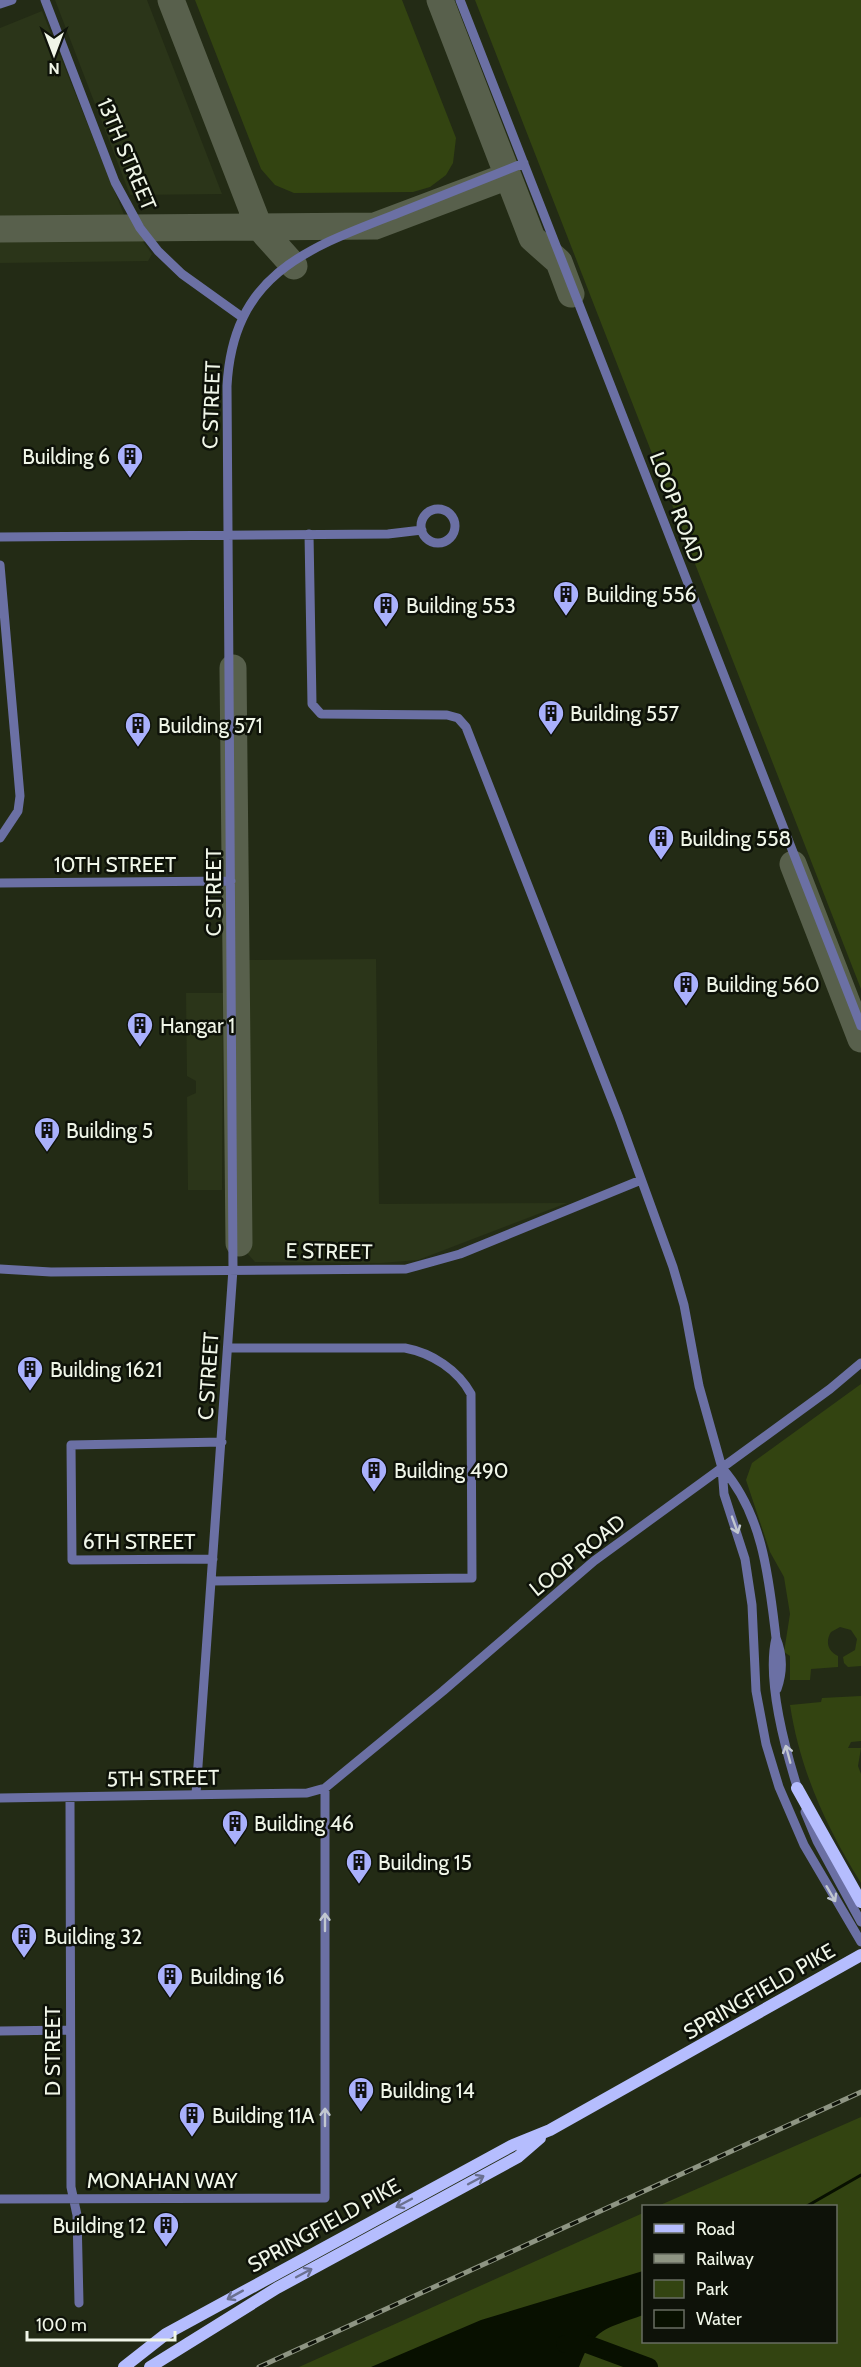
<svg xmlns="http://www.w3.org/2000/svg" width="861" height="2367" font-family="Cabin,sans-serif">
<rect width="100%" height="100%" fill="#232b15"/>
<path fill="#2b3519" d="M55,0h92l75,194 -92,1z
M42,11l83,206 27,37 -4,7 -148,2v-235z
M376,959l3,245 188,-1 -149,57 -37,3 -126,-1 -9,-10 -1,-292z
M186,993h37l-1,197h-34l-1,-93 9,-4v-12l-9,-5z"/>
<path fill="#341" d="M195,0h207l54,138 -3,25 -7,12 -16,12 -17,5 -119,1 -19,-8 -14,-16z
M475,0h386v989z
M861,1384v282l-13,1 -4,-4 -1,-6 12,-7 2,-11 -6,-9 -11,-3 -9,5c-6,10 -3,19 7,24v11l-27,2 -1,11h-20v-24l-6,-4 6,-38 -6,-37 -14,-25 -24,-72 6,-17z
M861,1696v45l-10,1 -3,6h13l-3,18 3,8v109c-35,-56 -61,-113 -71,-178l31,-3 1,-4z
M861,2117v250h-562l344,-154 1,129h192v-136h-178z"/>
<path fill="#081000" d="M643,2271v44c-37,14 -49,12 -64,52h-208l110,-47z"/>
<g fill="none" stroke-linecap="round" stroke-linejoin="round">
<path stroke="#081000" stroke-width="3" d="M807,2206l54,-31"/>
<path stroke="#081000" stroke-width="18" d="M565,2344h22l62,23"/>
<path stroke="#58604c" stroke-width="27" d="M171,0l88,227 35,39
M440,0l92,238 27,24 12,32
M0,229l375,-3 133,-50
M233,668l6,575
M793,864l68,175"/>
<path stroke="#6b70a4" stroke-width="9" d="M45,0l70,182 25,46 18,23 24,23 60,43
M460,0l401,1026
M0,4l12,-4
M421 526a17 17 0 1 1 34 0a17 17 0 1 1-34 0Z
M309,534l3,170 9,10 126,1 11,3 8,9 153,391 54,149 11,38 15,81 23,82 2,26 21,65 7,46 4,86 10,53 13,43 25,58 57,97
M0,537l388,-3 34,-4
M0,565l20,231 -2,15 -18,27
M0,883l231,-2
M0,1269l51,3 355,-3 54,-15 181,-74
M722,1468c41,46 47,111 54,170 7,17 7,34 1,51
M213,1559l-141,1 -1,-115 151,-3
M212,1581l260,-3 -1,-184c-13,-24 -39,-41 -66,-46h-177
M776,1638c-10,42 10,114 23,155
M196,1794l37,-525 -6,-883c6,-111 78,-137 169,-172 42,-17 85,-34 128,-51
M0,1798l307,-5 18,-5 118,-97 151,-130 236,-172 31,-26
M70,1798l1,389 6,28 2,88
M805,1812l12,29 44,81
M0,2031l70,-1
M0,2199l325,-1v-410"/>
<path stroke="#b5bdfe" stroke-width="12" d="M797,1788l64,114
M124,2367l42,-33 347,-189 37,-15 311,-175
M150,2367l127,-79 241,-131 22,-19"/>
<g stroke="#8e9583" stroke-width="5">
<path id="rail" d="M259,2367l602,-275"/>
</g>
<use href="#rail" stroke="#0e1209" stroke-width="3" stroke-dasharray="9" stroke-linecap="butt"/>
</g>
<defs><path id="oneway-shaft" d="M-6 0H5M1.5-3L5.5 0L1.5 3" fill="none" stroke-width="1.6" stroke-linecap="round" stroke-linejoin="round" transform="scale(1.5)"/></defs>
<g stroke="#c1c7d0">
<use href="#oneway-shaft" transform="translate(735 1525) rotate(70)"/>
<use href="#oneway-shaft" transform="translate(788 1754) rotate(-105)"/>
<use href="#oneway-shaft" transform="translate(831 1894) rotate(60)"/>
<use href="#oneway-shaft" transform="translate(325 1922) rotate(-90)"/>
<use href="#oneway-shaft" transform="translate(325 2117) rotate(-90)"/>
</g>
<g stroke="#6a7090">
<use href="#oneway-shaft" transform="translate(476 2180) rotate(-28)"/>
<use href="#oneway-shaft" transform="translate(404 2203) rotate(152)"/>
<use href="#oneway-shaft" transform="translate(304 2273) rotate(-28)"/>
<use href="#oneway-shaft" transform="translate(235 2295) rotate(151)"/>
</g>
<defs>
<g id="building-pin" transform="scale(1.35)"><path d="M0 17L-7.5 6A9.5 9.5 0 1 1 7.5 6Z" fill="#a9b0fc" stroke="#0e1209"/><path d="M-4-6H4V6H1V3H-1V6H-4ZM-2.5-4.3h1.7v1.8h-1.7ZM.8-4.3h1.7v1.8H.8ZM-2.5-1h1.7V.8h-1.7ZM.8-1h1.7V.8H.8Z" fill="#111"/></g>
</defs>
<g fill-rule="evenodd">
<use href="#building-pin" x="130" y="456"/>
<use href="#building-pin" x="566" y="594"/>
<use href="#building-pin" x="386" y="605"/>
<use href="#building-pin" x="551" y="713"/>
<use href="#building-pin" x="138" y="725"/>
<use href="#building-pin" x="661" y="838"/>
<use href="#building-pin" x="686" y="984"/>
<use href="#building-pin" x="140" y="1025"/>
<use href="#building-pin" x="47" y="1130"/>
<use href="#building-pin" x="30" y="1369"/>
<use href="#building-pin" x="374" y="1470"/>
<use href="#building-pin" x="235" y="1823"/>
<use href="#building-pin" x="359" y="1862"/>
<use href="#building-pin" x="24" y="1936"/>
<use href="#building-pin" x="170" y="1976"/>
<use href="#building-pin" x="361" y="2090"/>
<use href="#building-pin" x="192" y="2115"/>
<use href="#building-pin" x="166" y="2225"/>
</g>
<g text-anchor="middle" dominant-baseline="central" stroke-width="5" stroke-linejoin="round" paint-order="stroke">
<g font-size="21" fill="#f0f6e8" stroke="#0e1209">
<text transform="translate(127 154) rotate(67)">13TH STREET</text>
<text transform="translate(211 405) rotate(-88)">C STREET</text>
<text transform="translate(677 507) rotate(69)">LOOP ROAD</text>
<text x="115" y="864">10TH STREET</text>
<text transform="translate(213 892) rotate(-90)">C STREET</text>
<text transform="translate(329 1251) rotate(1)">E STREET</text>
<text transform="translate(208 1376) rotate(-86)">C STREET</text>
<text x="139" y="1541">6TH STREET</text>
<text transform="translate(577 1555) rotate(-39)">LOOP ROAD</text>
<text transform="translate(163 1778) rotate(-1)">5TH STREET</text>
<text transform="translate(759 1991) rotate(-30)">SPRINGFIELD PIKE</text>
<text transform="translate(52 2051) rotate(-90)">D STREET</text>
<text x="162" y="2180">MONAHAN WAY</text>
<text transform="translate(324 2225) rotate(-29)">SPRINGFIELD PIKE</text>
</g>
<g font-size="21" fill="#f0f6e8" stroke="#0e1209" text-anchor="start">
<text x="110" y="456" text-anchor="end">Building 6</text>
<text x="586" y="594">Building 556</text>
<text x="406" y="605">Building 553</text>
<text x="570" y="713">Building 557</text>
<text x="158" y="725">Building 571</text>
<text x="680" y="838">Building 558</text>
<text x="706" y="984">Building 560</text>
<text x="160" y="1025">Hangar 1</text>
<text x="66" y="1130">Building 5</text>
<text x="50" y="1369">Building 1621</text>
<text x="394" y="1470">Building 490</text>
<text x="254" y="1823">Building 46</text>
<text x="378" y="1862">Building 15</text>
<text x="44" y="1936">Building 32</text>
<text x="190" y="1976">Building 16</text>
<text x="380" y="2090">Building 14</text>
<text x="212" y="2115">Building 11A</text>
<text x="146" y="2225" text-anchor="end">Building 12</text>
</g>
</g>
<rect x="642" y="2205" width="195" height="138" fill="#0e1209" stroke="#686d62" stroke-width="1.5"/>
<rect x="654" y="2224" width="30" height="9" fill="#b5bdfe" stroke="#686d62" stroke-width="1.5"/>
<text x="696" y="2235" font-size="18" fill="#f0f6e8">Road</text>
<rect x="654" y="2254" width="30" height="9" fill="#8e9583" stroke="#686d62" stroke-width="1.5"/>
<text x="696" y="2265" font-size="18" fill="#f0f6e8">Railway</text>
<rect x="654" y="2280" width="30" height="18" fill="#334411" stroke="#686d62" stroke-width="1.5"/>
<text x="696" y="2295" font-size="18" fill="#f0f6e8">Park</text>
<rect x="654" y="2310" width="30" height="18" fill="#081000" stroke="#686d62" stroke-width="1.5"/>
<text x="696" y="2325" font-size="18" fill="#f0f6e8">Water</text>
<g transform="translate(54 54) rotate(180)" stroke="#0e1209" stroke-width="4.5" paint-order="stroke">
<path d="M0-4.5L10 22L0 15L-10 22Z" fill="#f0f6e8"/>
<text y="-9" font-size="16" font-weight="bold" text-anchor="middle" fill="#f0f6e8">N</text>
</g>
<path d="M27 2331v9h148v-9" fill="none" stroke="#f0f6e8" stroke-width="3"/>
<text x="36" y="2331" font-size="18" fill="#f0f6e8" stroke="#0e1209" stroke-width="4.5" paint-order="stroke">100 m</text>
</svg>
